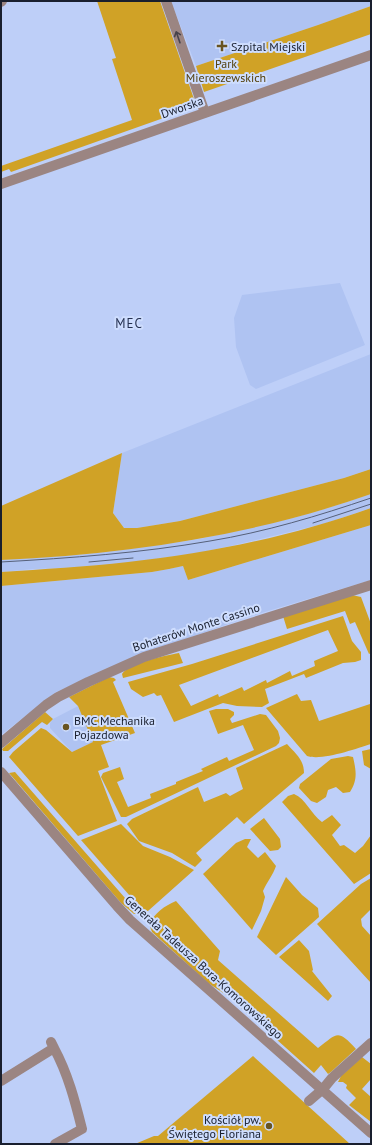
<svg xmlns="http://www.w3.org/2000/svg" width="372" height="1145" font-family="'PT Sans',sans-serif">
<rect width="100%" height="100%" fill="#becff8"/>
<path fill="#afc3f2" d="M171,1h200v5l-53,19 -122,41z
M340,283l25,62 -109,44 -6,-4 -14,-38 -2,-29 8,-23z
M371,354v115l-27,9 -164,43 -43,7h-13l-11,-15 9,-60z
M371,494v14l-44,15 -92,22 -37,8 -70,10 -41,4 -53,2 -33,3v-12l85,-6 35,-4 79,-11 93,-21 35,-10z
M371,525v55l-126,38 -107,38 -82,36 -55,43v-149l151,-14 17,-3 14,-3 5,14z
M78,706l16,36 -22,10 -22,-24v-5l3,-4z"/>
<path fill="#d0a226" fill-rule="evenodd" d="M97,1h63l34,98c0,5 -2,7 -5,10l-178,63 -2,-3 -8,3v-6l131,-46 -20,-61 4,-1z
M371,6v28l-167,58 -8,-26 122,-41z
M122,453l-9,60 11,15h13l43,-7 164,-43 27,-9v25c-119,42 -244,60 -370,66v-54z
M371,508v17l-183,55 -5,-14 -14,3 -17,3 -151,14v-14c42,-3 85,-5 127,-10 83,-9 165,-26 243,-54z
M352,595l9,2 10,27v29l-2,1 -14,-32 -5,2 -5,-13 -58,18 -4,-13z
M343,616l9,25 9,11v8l-6,2 -12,1 -37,15 -2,-4 -39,15 4,14 -7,4 -25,-1 -14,-3 -49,19 -13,-27 -4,1 -3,-3 -11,4 -12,-8 -3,-7 64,-18zM328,630l10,21 -24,10 1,5 -23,10 -2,-5 -23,12 -1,-3 -22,11 -2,-4 -23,10 -1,-3 -27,12 -12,-21z
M179,653l4,10 -60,15 -1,-4c8,-12 43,-18 57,-21z
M109,677l5,1 2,2 -3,2 22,51 -34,12 8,22 -11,4 19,50 -39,15 -69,-79 4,-5 28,-24 5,2 26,22 21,-10 -15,-36 -9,-9z
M297,694l4,7 10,-1 8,21 51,-17 1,2v38c-16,5 -49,17 -64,12l-41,-48z
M216,709h12l6,3v3l-4,4 2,4 28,-9 6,1 12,16 2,7 -1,5 -3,3 -150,71h-5l-20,-40 2,-4 17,-6 4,12 -7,3 11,25 23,-9 -1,-4 26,-10v-2l27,-11 -2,-2 26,-12 2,4 25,-11 -11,-25 -25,9 -9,-23z
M45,712l8,7 -6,6 -5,-3 -34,29h-5l-1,-2z
M287,744c9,10 17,16 17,29l-60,51 -7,-7 -41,36 6,7 -7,7 -23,-14 -33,-12 -12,-17 5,-5 66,-32 6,15 22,-9 4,3 13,-7 -7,-21z
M371,749v20l-7,-4 -2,-14z
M348,756l5,1c3,13 5,23 -3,35l-7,1 -7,-6 -8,3 -2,7 -9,6 -6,-2 -12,-13 1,-4 31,-25z
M15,772l124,142h-5l-13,-11 -112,-130z
M294,794c12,5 17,20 28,28l10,-7 9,10 -9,10 8,11 4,-1 11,8 8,-7 8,-11v38l-17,11 -72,-82 6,-6z
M264,818l16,21 1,8 -3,3 -8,1 -20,-22z
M121,824l22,22 27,11 24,13 -46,41 -4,1 -63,-72z
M245,839h6l-4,8 11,11 7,-6 11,14c-3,9 -9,16 -13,25l2,6 -4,14 -9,19 -49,-56 33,-31z
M286,877l16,18 16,13 1,9 -43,38 -19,-18z
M371,878v31l-10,10 1,7 9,10v47l-54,-59 44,-40z
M176,901l44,50 -2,9 100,88c19,-14 19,-20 38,1l-25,23 -3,2 -7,-9 -7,8 -86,-77 -20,-13 -56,-51 -3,-8c6,-11 15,-18 27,-23z
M299,940l10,11 4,19 -1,1 20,25 -4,5 -49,-44z
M253,1056l97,88h-215l19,-8h4z
M362,1057l9,7v15l-9,10 9,8v25l-22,-17 7,-7 -10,-10 1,-3 -4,-3h-5l3,-6z"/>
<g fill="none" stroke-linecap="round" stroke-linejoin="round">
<path stroke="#9b8582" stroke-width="10" d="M166,1l39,112
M1,2l1,-1
M1,184l370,-129
M1,743l45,-38 12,-8 30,-15 56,-25 227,-72
M1,772l116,134 13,14 241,213
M54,1048c14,26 21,53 28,81l-27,15
M1,1081l53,-33 -3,-6
M309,1101l14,-12 9,-11 39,-35"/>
<path stroke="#566079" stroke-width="1" d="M313,523l58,-19
M1,562c70,-4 140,-9 209,-21 55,-9 108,-25 161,-43
M89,562l44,-4"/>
</g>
<defs><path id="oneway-shaft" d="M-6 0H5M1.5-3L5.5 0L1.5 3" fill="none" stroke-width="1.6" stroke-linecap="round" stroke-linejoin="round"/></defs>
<use stroke="#46434b" href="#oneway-shaft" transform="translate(178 37) rotate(-109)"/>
<g fill="#685422" stroke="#ceddfe" stroke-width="1.5">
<path d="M220 40h4v4h4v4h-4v4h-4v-4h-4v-4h4z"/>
<circle cx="66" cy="727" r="4"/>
<circle cx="269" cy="1126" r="4"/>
</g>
<g text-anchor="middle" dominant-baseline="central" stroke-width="4" stroke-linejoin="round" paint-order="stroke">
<g font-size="12" fill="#191f2e" stroke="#ceddfe" text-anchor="start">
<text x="231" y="46">Szpital Miejski</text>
<text x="74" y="720">BMC Mechanika<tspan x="74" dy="14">Pojazdowa</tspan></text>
<text x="261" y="1119" text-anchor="end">Kościół pw.<tspan x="261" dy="14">Świętego Floriana</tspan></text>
</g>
<g font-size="12" fill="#54410f" stroke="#ceddfe">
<text x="226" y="63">Park<tspan x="226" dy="14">Mieroszewskich</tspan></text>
</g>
<g font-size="12" fill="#191f2e" stroke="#ceddfe">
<text transform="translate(182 107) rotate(-19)">Dworska</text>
<text transform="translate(196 627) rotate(-18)">Bohaterów Monte Cassino</text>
<text transform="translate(204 967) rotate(42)">Generała Tadeusza Bora-Komorowskiego</text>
</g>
<g font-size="13" letter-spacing="1" fill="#253151" stroke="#ceddfe">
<text x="129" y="323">MEC</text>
</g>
</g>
<rect width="372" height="1145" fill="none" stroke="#191f2e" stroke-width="4"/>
</svg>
